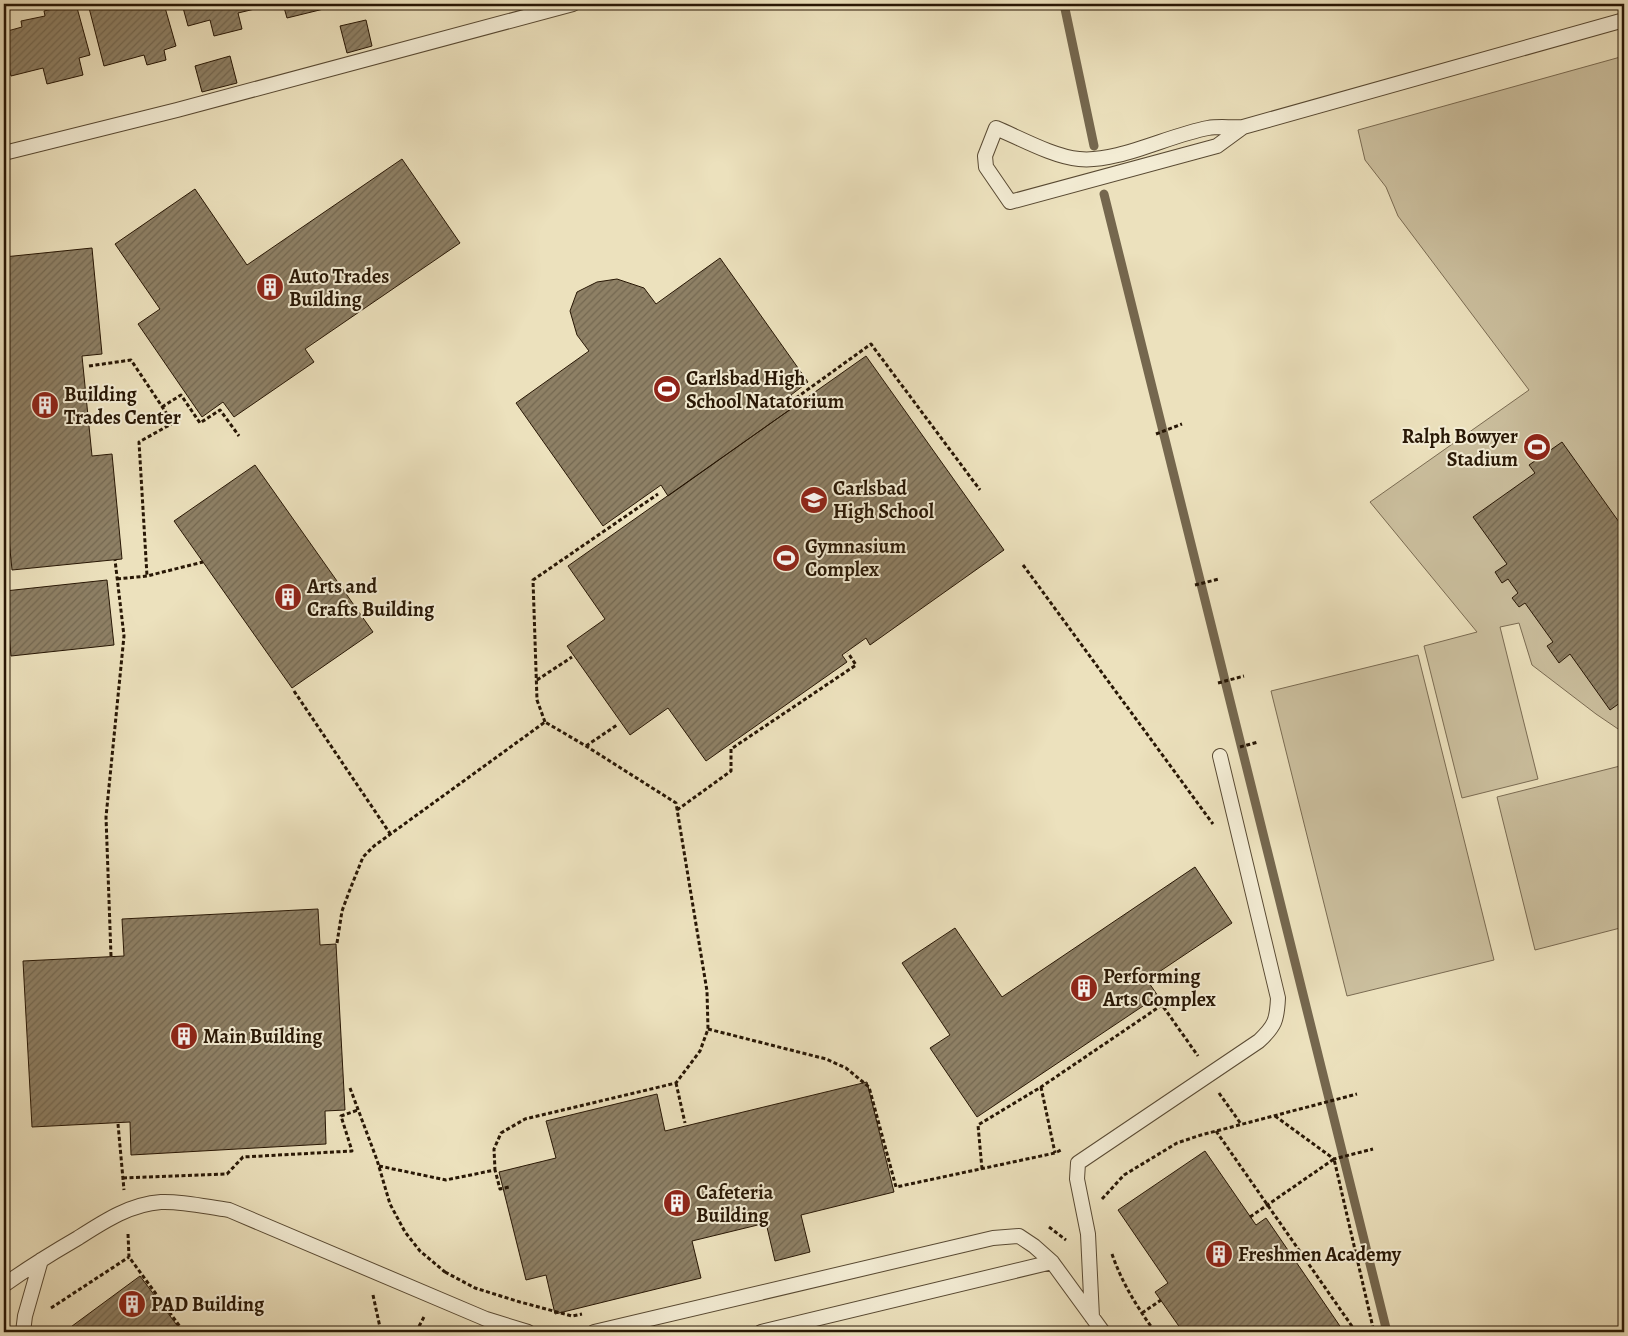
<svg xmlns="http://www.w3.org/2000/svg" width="1628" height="1336" font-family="Alegreya,serif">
<defs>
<pattern id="building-hatch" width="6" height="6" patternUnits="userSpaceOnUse" patternTransform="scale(1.25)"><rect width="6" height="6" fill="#8e8065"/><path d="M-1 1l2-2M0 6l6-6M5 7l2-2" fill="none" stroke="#746851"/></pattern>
</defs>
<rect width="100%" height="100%" fill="#ece1bd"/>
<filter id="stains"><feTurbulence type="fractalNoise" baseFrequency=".004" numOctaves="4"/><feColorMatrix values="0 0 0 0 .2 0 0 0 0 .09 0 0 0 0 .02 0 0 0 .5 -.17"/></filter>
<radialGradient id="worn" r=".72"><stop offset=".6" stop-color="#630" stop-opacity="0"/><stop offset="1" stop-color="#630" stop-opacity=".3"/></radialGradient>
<path fill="#cbbf9e" stroke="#7a6b52" d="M1624,56v677l-28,-19 -64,-49 -13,-42 -19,4 38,152 -76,19 -38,-152 53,-14 -107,-130 159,-112 -131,-174 -12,-29 -21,-27 -7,-30z
M1418,655l76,305 -147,36 -76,-305z
M1624,765v162l-89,23 -38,-153z"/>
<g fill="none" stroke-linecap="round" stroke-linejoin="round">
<path stroke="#75674e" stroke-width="9" d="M1064,4l30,142
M1104,194l283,1138"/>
</g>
<path fill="url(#building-hatch)" stroke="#281705" d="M72,4h4l14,51 -11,3 4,17 -36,9 -4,-16 -32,8 -7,-27v-17l18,-5 -1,-6 24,-5 -1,-5z
M88,4h76l12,42 -12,4 2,10 -19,5 -3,-10 -40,11z
M182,4h76l1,4 -21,5 4,16 -28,7 -4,-16 -22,6z
M283,4h61l-57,14z
M366,20l6,26 -25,7 -7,-27z
M230,56l7,27 -35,9 -7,-26z
M402,159l58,84 -155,106 9,13 -80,55 -11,-15 -21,15 -64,-93 22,-15 -45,-65 80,-55 52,76z
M92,248l10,106 -20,2 10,100 20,-2 10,105 -110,11 -8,-82v-231z
M720,258l88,124 -17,13 7,9 -130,92 -7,-11 -58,41 -87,-123 73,-52 -12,-16 -7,-24 7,-19 20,-10 20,-3 27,9 12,16z
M866,356l138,194 -134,95 -4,-7 -24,17 5,7 -141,99 -38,-53 -38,27 -63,-89 38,-27 -37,-53z
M1562,442l62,87v171l-14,10 -40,-56 -11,9 -12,-17 6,-4 -28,-39 -6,4 -7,-9 6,-5 -10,-14 -6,4 -7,-11 12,-8 -34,-47 62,-44 -6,-8z
M255,465l118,167 -81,56 -118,-167z
M107,580l7,65 -103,11 -6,-65z
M1195,867l37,56 -85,57 11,16 -181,121 -47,-69 20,-13 -48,-72 53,-35 47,69z
M318,909l2,36 16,-1 9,166 -20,1 1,33 -195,11 -1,-33 -98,5 -9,-166 101,-5 -2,-37z
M867,1082l27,110 -93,23 9,37 -35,9 -9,-38 -74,18 9,37 -146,36 -9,-39 -20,5 -27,-108 57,-14 -10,-37 111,-27 8,37z
M1205,1151l51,74 10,-7 78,114h-161l-28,-40 13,-9 -50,-73z
M140,1276l42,56h-118z"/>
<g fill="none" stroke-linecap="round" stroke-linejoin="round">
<g stroke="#594a33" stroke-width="16">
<path id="lane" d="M1243,127l-26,19 -207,56 -24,-35 -1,-11 11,-28c24,10 58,29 83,31 38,4 90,-24 129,-31 11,-2 24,0 35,-1l381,-107
M4,153l173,-43 396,-106
M4,1285c24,-17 48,-32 74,-47 25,-16 52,-34 83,-36 22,-1 46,5 68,8l257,109 42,13
M1092,1317l-4,-83 -11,-55 1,-16 181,-122c16,-15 18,-21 19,-43l-58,-242
M23,1332l2,-16 16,-56
M594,1332l399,-94 26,-2 15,10 18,16 51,70
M761,1332l291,-70"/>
</g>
<path stroke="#281705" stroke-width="3" stroke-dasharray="4 2.5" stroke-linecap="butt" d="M89,366l42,-6 42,63 -34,19 8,134
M796,398l75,-54 109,146
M162,407l19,-12 19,28 20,-13 19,26
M1156,434l26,-10
M1023,565l190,259
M117,579l30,-3 56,-14
M1195,585l24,-6
M537,680l35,-23
M1218,683l26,-7
M294,691l97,144
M545,722l-8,-22 -4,-120 125,-86
M586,746l31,-21
M1240,747l18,-5
M677,810l54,-39v-22l125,-84 -8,-12
M337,943l5,-32 7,-19 14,-35 11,-11 171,-124 41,24 90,57 31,188 1,38 -8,22 -24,32 -151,36 -24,14 -7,16 1,21
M111,956l-5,-139 18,-181 -9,-76
M708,1029l118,30 20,9 23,19 27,100 159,-34 6,-3
M676,1083l9,40
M1041,1087l14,66
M350,1088l27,72 13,44 15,28 15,19 25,21v1
M1219,1093l22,31
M1275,1116l59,43 39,-10
M118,1124l6,66
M1216,1131l140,201
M379,1166l67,14 49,-10 5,19 9,-2
M982,1169l-4,-44 63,-38 121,-82 36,51
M123,1178l104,-4 16,-17 109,-6 -11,-35 17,-6
M1102,1199l22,-24 53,-32 24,-8 156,-41
M1250,1217l84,-58 40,173
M1049,1227l17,13
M128,1234l1,23 55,75
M1112,1254c10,29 25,53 43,78
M445,1272l30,16 45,14 52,14 10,-2
M373,1295l8,37
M51,1308l78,-51
M1142,1313l19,-13
M416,1332l9,-17"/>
<use href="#lane" stroke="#f3ecd4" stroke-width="14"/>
</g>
<defs>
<g id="building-disc" transform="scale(1.4375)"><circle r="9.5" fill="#8f2418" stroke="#f3ecd4"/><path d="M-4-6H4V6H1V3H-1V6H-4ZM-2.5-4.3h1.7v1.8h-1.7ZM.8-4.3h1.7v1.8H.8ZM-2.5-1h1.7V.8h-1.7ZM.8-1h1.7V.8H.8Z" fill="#fff"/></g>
<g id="stadium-disc" transform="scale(1.4375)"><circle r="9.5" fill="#8f2418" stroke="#f3ecd4"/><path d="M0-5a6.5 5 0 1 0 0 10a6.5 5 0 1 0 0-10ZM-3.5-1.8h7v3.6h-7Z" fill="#fff"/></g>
<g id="school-disc" transform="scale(1.4375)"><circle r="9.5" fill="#8f2418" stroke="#f3ecd4"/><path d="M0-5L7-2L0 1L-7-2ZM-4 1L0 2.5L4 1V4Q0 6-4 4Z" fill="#fff"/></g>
</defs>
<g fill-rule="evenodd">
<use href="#building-disc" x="270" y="287"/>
<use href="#stadium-disc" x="667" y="389"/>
<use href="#building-disc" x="45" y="405"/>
<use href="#stadium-disc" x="1537" y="447"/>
<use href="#school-disc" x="814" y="500"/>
<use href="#stadium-disc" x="786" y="558"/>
<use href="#building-disc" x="288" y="597"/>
<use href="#building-disc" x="1084" y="988"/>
<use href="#building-disc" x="184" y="1036"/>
<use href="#building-disc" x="677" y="1203"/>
<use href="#building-disc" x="1219" y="1254"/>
<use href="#building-disc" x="132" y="1304"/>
</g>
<g text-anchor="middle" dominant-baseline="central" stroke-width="4" stroke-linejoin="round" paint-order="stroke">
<g font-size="20" font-weight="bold" fill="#281705" stroke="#f3ecd4" text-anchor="start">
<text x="289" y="276">Auto Trades<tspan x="289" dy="23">Building</tspan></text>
<text x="686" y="378">Carlsbad High<tspan x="686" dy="23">School Natatorium</tspan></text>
<text x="64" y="394">Building<tspan x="64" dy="23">Trades Center</tspan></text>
<text x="1518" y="436" text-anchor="end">Ralph Bowyer<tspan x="1518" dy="23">Stadium</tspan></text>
<text x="833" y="488">Carlsbad<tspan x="833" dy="23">High School</tspan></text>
<text x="805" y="546">Gymnasium<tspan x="805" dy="23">Complex</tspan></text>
<text x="307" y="586">Arts and<tspan x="307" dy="23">Crafts Building</tspan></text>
<text x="1103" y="976">Performing<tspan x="1103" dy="23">Arts Complex</tspan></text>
<text x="203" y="1036">Main Building</text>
<text x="696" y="1192">Cafeteria<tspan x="696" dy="23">Building</tspan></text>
<text x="1238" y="1254">Freshmen Academy</text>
<text x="151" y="1304">PAD Building</text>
</g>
</g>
<rect width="1628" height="1336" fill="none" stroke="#ece1bd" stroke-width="20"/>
<rect x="5" y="5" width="1618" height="1326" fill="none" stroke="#281705" stroke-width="2.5"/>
<rect x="10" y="10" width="1608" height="1316" fill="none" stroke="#281705"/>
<rect width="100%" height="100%" filter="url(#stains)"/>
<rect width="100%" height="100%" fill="url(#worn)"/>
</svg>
